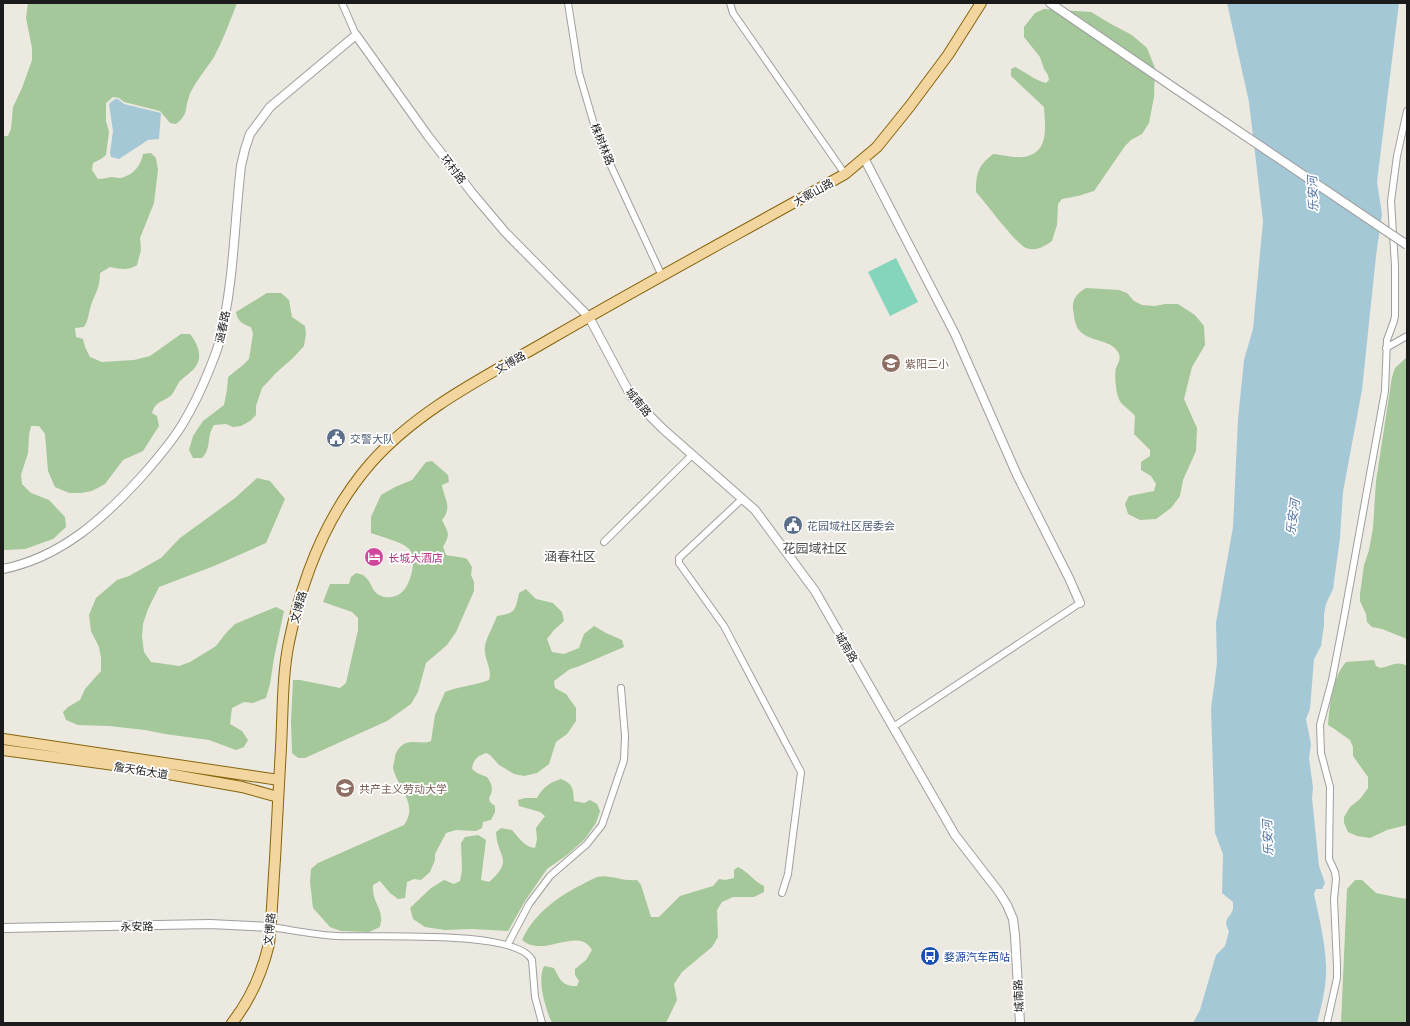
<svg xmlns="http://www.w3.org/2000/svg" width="1410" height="1026" font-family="'Exo 2','Noto Sans SC',sans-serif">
<rect width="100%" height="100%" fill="#ece9e1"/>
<path fill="#a4c899" d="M28,3h209c-7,18 -14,37 -23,54 -7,11 -22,29 -25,40 -5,13 0,17 -13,27l-6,-1 -10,-12 -36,-9 -5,-4 -6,-1 -7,6v18l3,11 -3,23 -5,4 -8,4 -1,7 6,9c5,0 8,-1 13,-2 4,0 9,2 13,0 10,-3 17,-12 19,-23l8,-1 5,5 2,12 -4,33 -14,35 1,12 -4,15c-10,6 -16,4 -27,2l-10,6c0,17 -6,21 -10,36 -2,7 -2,12 -6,18l-9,1 1,9 7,2 2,8 5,10 12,5 32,-2 16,-4 31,-22h9c7,9 13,21 6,32 -4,6 -11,10 -16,15 -4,5 -6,13 -11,16 -9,6 -14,5 -17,16l5,3 2,10 -16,25 -20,9 -18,24 -13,7 -11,2h-12l-14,-6 -7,-16 -3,-37 -6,-8h-8l-2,9 -1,18 -7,22 1,9 9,9 18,7 16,17 1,10 -13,12 -28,10 -20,1 -2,-1v-413h5l3,-7 2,-22 9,-19 10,-28v-12l-6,-30z
M1044,9l47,3 20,12 21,11 15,13 8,20 -1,29 -5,26 -7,11 -11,6 -6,6 -31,45 -16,5 -16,3 -4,5 -1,21 -5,16c-7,5 -16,11 -26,7 -10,-4 -41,-46 -50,-56 0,-19 2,-26 17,-38 9,1 23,4 30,3 27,-3 22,-31 21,-50l-33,-31v-7l4,-2c11,5 19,13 31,16l3,-3 -1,-5 -4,-6 -4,-12 -16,-20v-10l11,-14z
M1086,288l33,2 8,3 7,8 8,4 13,1 10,-2h13l17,11 9,11 1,19 -13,22 -8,32 13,29 -1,23 -13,29 -3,16 -9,12 -15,11 -16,1 -12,-6 -3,-10 4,-8 25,-5 2,-7 -5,-8 -10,-6v-8l9,-6v-6l-16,-16 1,-18c-4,-5 -9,-8 -13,-12 -6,-6 -8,-28 -6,-36 2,-5 5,-8 3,-14 -7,-17 -33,-10 -42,-27 -3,-6 -3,-12 -4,-18 -1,-11 5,-16 13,-21z
M267,293h14l8,7 3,17 13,9 1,8 -2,12 -11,12 -17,15 -14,15 -6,18v9l-6,6 -9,5 -8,1 -7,-3 -12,1c-8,12 -2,23 -12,33h-9l-4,-8 4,-14 10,-15 21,-16 3,-15 1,-13 15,-12 6,-6 4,-25 -2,-7c-7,-2 -14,-6 -15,-15z
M1407,357v282l-25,-10 -10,-2 -5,-5 -1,-8 -6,-13v-7l4,-29 5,-15 4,-22 3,-47 16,-104 3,-9z
M432,461l16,14 1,7 -7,3c2,14 11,22 0,35 6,13 9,13 1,27l3,8c7,2 14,1 21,4l5,8 -1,8 3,7v9l-18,41 -9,13 -21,18 -8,29 -7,12 -24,17 -82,37h-7l-6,-5 -1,-32 2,-41h7l40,8 6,-5 12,-53v-12l-6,-6 -29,-10 7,-18h19l2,-7 5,-4c2,1 7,1 8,3 9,6 7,19 21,21 7,1 14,-1 19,-7 7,-8 13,-31 6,-40 -6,-8 -29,-13 -39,-17v-16l10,-22 14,-8 17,-7 14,-18z
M257,478l13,3 15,18 -19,44 -52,23 -55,21 -11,22 -5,15 -1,12 2,16 7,10 28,4 11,-4 26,-16 10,-13 9,-9 41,-17 8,4 -10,47 -4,26 -4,14 -13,5 -9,-1 -12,6 -2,16 12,7 6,9 -4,7 -8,3 -27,-10 -44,-6 -20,-4 -36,-4 -31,-1 -12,-5 -3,-8 5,-5 12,-7 5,-11 16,-18v-13l-2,-11 -8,-16 -2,-16 7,-17 21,-18 12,-4 32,-18 19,-20 55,-40z
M526,589l10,10 17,4 9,9 2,9 -10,9 -7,9 5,13 12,2 15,-6 5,-14 10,-8 12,7 16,7 2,7 -47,20 -7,2 -16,12 1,7 11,6 10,14v13l-9,13 -11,8 -7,22 -12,9 -13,3 -10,-2 -15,-9 -9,-10 -4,-2c-9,3 -13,7 -14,16l5,4 10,4c5,7 7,13 2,21l1,4 5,4v6l-4,8 -8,2 -1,6 -6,3 -20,-1 -10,3 -11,21v6l-5,12 -9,8 -7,-1 -7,3 -2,16 -7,1 -8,-6 -10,-12 -7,4c-1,16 7,20 8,32 1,3 -1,7 -1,10l-11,5 -28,-1 -11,-4 -17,-19 -3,-26 1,-13 7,-6 86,-38c15,-21 -6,-36 -11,-57 0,-3 2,-8 2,-12 1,-4 5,-10 9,-12 9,-5 19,1 27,-3l4,-26 10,-23c14,-6 29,-6 44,-12 4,-11 -6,-22 -4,-34 1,-8 9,-21 12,-30 19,-3 18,-5 22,-23z
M1374,660l2,6 4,2c10,-1 17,-8 27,-2v159l-20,5 -17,8 -13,-2 -9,-4 -4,-9v-6l6,-10 10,-8 8,-11v-11l-15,-21v-9l-3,-7 -17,-12 -5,-3c2,-21 4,-47 18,-63z
M561,779c12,5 12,9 13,22l10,2 6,-3 7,4 3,7 -4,12 -11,16 -18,16 -20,14 -22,32 -17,30 -36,-2 -27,1 -20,-3 -12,-8 -3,-11 21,-20 13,-8 10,4 6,-3 2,-11 -1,-27 4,-6 13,-2 8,5 -5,40 8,2c26,-23 8,-24 7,-50l5,-4 11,2c7,8 13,17 23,18l2,-9 -1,-11 9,-12 -5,-4 -21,-6 -1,-6 7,-2h12c6,-11 12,-15 24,-19z
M738,867c12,6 14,13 26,19v6l-10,5h-21l-11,5 -5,8 1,27 -6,10 -30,25 -8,12 3,16 -11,23h-113l-2,-2c-6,-15 -14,-40 -7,-55l10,2c6,12 9,19 23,18l2,-5 -4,-6v-6l11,-9 6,-10c-14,-25 -48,9 -70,-10 12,-26 35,-43 61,-56 4,-2 9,-5 14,-7 13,-3 26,5 40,3l4,5 10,32h8l21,-21 33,-10 6,-7 6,1 9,-2v-8z
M1355,880h7l14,13 19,4 12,2v124h-66l6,-134z"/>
<path fill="#85d5bc" d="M896,258l22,44 -28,14 -22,-44z"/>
<path fill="#a5c8d6" d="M1227,3h172l-22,179 5,32 -6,42 -14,134 -19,102 -3,46 -7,51 -7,15 -2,10v11l-3,21 -7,13 -4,50 -4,10 5,25 -2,14 4,29 -1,11 7,68 6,17 -3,6h-6l-2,5c5,23 11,47 12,71 1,19 -4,39 -9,58h-124l7,-13 16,-55 9,-9 4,-15c-7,-13 1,-12 4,-22 0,-3 0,-5 0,-7l-11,-9 1,-39 -8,-21 -4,-124 6,-46 -1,-40 17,-96 5,-108 6,-59 9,-31 10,-108 -14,-119z
M115,99h3l6,5 37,9 -2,26 -11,1 -29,19 -8,-2 -1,-4 3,-22 -4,-27z"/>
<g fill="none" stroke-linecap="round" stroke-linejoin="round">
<g stroke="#9f9f9f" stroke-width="8">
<path id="minor" d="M342,3l14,32
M568,3l11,70 19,65 64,138
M730,3l3,10 112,161
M1386,348l21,-12
M742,499l-63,59v5l45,63 77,146 -13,102 -6,19
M604,542l88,-87
M893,727l187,-124
M271,927c21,3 44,8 66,9 33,2 180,-7 195,24l3,37 7,26
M508,944l21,-40 21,-28 37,-32 15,-19 22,-65 1,-24 -4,-48
M1327,1023l10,-45v-12l-3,-67 2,-20 -1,-7 -6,-13 1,-72 -9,-34 -1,-28 12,-45 11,-57 42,-232 2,-51 7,-19 1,-5v-50l-4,-65 6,-45 10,-45"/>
</g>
<g stroke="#9f9f9f" stroke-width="10">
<path id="tertiary" d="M1050,3l123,84
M864,158l91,176 62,141 52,103 11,25
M3,569c59,-12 101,-51 140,-94 14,-16 28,-32 39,-50 11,-18 20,-37 28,-57 3,-8 7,-17 9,-25 15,-58 15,-118 22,-177l4,-17 5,-15 20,-27 86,-72 72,101 45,58 32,38 84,85 42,79 14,15 18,18 92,81 60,81 140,244 44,57 8,13 6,14 2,16 5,88
M3,928l207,-4 61,3"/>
</g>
<g stroke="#86660c" stroke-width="12">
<path id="primary" d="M3,739l276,41
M3,750l126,17 113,20 36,10
M232,1023c19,-24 30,-50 37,-79 3,-28 4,-57 6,-85 2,-37 4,-74 6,-112 2,-35 1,-71 8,-105 13,-64 38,-128 81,-178 49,-56 119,-89 182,-126 97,-56 195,-109 293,-164l32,-27 33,-41 38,-51 33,-52"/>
</g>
<use href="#minor" stroke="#fff" stroke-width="6"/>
<use href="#tertiary" stroke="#fff" stroke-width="8"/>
<use href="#primary" stroke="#f3d59f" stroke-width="10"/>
<g stroke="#9f9f9f" stroke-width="10" stroke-linecap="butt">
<path id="tertiary-bridge" d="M1173,87l234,158"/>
</g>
<use href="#tertiary-bridge" stroke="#fff" stroke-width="8"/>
</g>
<defs>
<g id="school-disc" transform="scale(1)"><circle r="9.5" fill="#8d6e63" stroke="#fff"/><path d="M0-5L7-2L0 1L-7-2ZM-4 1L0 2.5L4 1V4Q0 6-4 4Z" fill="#fff"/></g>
<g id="civic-disc" transform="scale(1)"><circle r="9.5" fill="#5c6f8a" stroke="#fff"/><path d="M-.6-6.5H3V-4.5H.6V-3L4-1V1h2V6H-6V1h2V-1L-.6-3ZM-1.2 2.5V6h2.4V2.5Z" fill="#fff"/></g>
<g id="hotel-disc" transform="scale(1)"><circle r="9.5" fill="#d1479c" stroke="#fff"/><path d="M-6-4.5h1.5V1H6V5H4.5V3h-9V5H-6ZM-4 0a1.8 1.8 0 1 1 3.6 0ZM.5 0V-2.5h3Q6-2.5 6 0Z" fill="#fff"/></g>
<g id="university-disc" transform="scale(1)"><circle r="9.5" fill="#8d6e63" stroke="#fff"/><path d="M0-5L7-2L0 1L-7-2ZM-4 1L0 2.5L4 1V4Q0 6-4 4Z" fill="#fff"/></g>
<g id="bus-disc" transform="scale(1)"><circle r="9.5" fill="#1a4fb4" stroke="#fff"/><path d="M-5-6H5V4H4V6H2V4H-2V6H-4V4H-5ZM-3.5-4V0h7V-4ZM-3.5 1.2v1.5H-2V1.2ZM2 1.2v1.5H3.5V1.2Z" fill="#fff"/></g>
</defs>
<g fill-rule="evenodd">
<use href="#school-disc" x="891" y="363"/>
<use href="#civic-disc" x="336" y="438"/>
<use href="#civic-disc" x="793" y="525"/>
<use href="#hotel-disc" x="374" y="557"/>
<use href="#university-disc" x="345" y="788"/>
<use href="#bus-disc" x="930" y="956"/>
</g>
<g text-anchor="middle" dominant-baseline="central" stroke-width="3.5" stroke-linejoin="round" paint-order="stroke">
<g font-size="11" fill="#1b1b1b" stroke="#fff">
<text transform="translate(603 144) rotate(68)">株树林路</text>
<text transform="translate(454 169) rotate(53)">环村路</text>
<text transform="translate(813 192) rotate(-29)">大鄣山路</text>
<text transform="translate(222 327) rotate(-78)">涵春路</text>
<text transform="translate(510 362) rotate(-30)">文博路</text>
<text transform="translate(639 402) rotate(51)">城南路</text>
<text transform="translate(298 607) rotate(-74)">文博路</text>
<text transform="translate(847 647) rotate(60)">城南路</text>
<text transform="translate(141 770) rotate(9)">詹天佑大道</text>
<text transform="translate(137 926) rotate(-1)">永安路</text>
<text transform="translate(269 929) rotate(-84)">文博路</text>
<text transform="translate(1018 996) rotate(-93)">城南路</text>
</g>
<g font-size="11" fill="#785e54" stroke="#fff" text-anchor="start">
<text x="905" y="363">紫阳二小</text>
<text x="359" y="788">共产主义劳动大学</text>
</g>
<g font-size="11" fill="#4e5e75" stroke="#fff" text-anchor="start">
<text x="350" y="438">交警大队</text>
<text x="807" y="525">花园域社区居委会</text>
</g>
<g font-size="11" fill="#b23c85" stroke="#fff" text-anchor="start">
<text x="388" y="557">长城大酒店</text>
</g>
<g font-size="11" fill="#164399" stroke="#fff" text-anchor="start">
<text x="944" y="956">婺源汽车西站</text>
</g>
<g font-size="12" font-style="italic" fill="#5073a2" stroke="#fff">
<text transform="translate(1312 194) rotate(-92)">乐安河</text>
<text transform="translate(1292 517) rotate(-82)">乐安河</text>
<text transform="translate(1267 838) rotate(-92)">乐安河</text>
</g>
<g font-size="13" fill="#4e4e4e" stroke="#fff">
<text x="815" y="548">花园域社区</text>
<text x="570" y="556">涵春社区</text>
</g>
</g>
<rect width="1410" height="1026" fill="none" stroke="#1b1b1b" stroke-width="8"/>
</svg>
